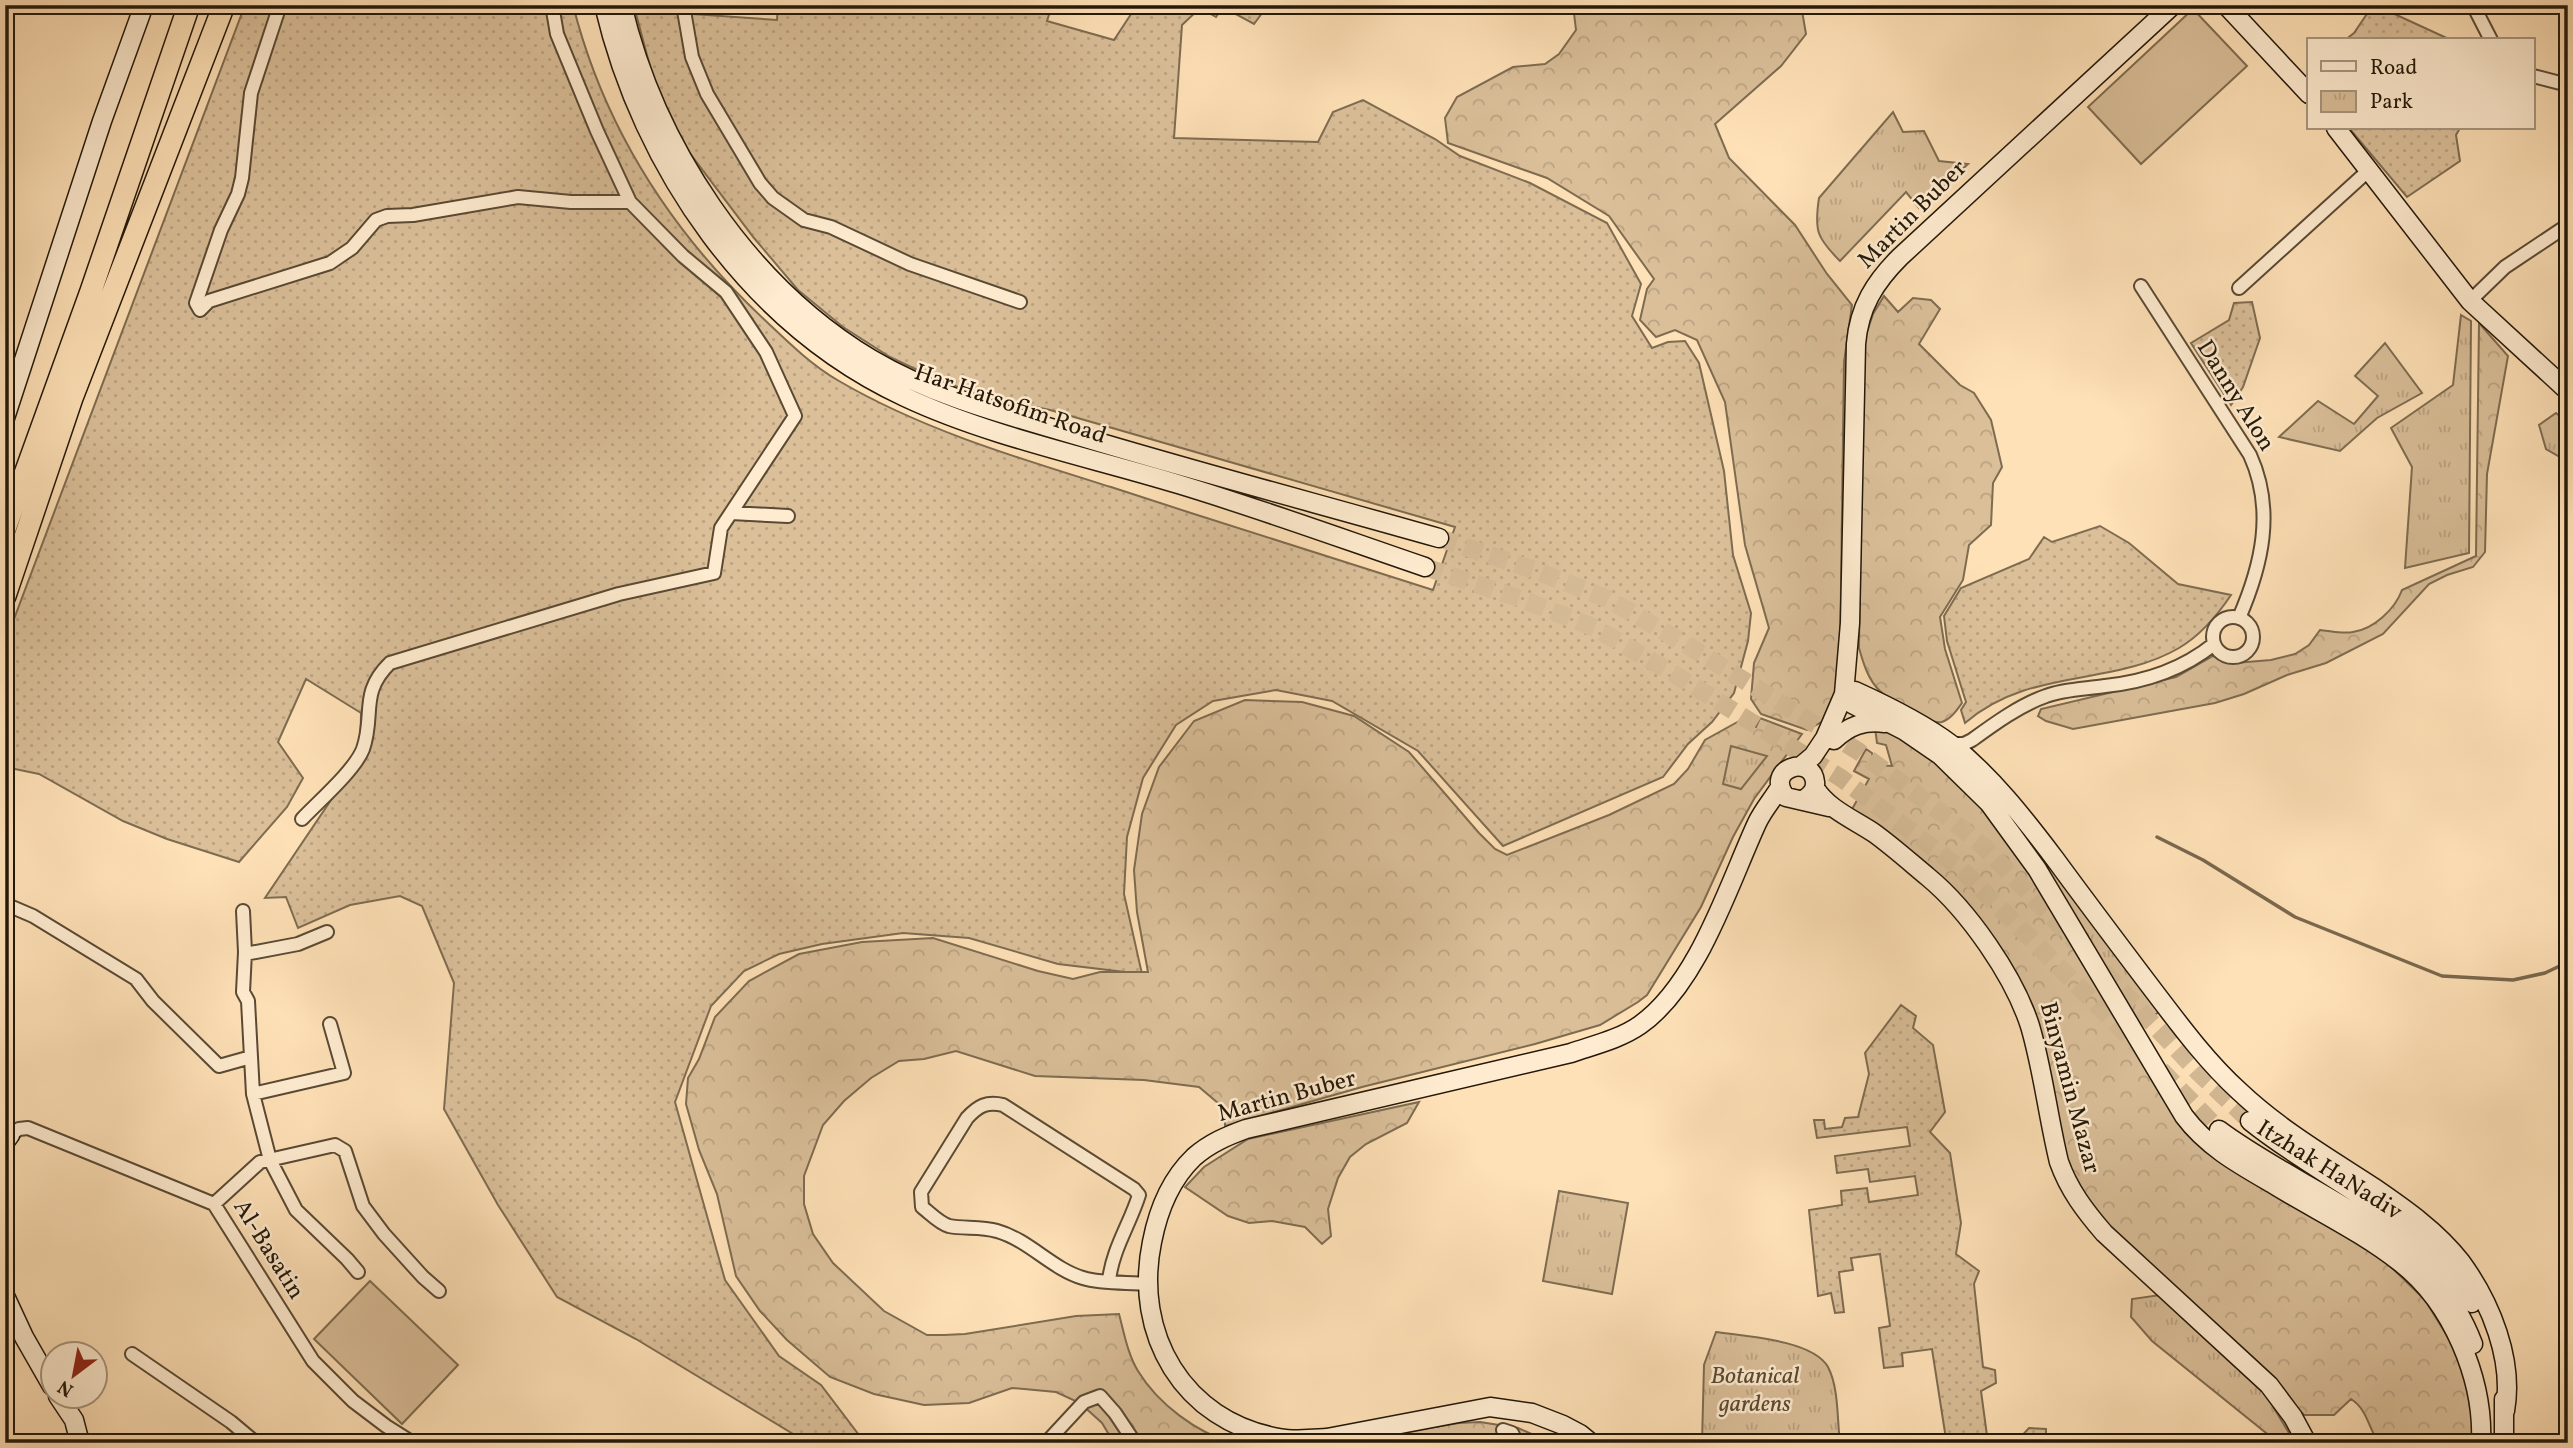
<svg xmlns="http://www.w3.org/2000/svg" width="2573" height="1448" font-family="Vollkorn,serif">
<defs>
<pattern id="grass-dots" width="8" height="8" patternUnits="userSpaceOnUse" patternTransform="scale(1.75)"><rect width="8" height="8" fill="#dabf99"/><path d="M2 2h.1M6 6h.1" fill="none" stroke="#bba382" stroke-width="1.8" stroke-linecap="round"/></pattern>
<pattern id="forest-crowns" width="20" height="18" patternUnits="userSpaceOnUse" patternTransform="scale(1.75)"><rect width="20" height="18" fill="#dabf99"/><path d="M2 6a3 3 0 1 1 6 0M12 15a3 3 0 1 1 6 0" fill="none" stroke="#bba382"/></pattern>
<pattern id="park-tufts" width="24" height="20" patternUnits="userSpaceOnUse" patternTransform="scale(1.75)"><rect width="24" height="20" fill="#dabf99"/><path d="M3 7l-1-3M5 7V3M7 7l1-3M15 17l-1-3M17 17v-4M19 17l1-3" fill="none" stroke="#bba382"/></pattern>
</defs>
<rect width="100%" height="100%" fill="#ffe1b7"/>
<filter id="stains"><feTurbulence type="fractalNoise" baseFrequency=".00286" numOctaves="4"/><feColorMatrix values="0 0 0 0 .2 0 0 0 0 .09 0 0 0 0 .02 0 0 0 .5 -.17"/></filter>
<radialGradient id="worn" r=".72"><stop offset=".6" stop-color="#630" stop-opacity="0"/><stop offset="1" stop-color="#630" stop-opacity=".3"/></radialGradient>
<path fill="url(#grass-dots)" stroke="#7e6c51" stroke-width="2" d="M245,5h328c32,127 102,232 197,320 21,20 44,42 69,56 84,49 179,77 272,106 107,35 214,69 322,103l22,-63 -405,-117 -74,-16 -44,-17 -42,-20 -47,-30 -45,-37 -44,-52 -90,-119 -29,-109 142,10 1,-15h274l-5,16 67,19 23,-35h131l-14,19 -31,-17 -7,10 -16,-9 -18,17 -8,113 144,4 15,-30 30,-12 72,39 25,17 70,27 77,40 34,61 -9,32 20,32 16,-6 17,-1 14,22 25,108 9,84 18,58 -3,28 -14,52 -22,29 -24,22 -25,33 -160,69 -85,-95 -86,-50 -56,-11 -63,11 -37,24 -33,53 -16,59 -3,57 18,80 -84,-10 -89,-26 -66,-5 -81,11 -43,10 -35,17 -33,35 -36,96 50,178 54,76 42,29 44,58h-57l-172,-104 -79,-42 -59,-92 -54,-96 10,-126 -32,-77 -22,-10 -50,9 -52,23 -12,-31 -21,1 95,-141 1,-44 -55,-34 -28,63 25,36 -16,29 -48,55 -72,-23 -44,-18 -84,-47 -34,-7v-124z
M2373,5h2l76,35h-106l9,-7z
M2349,128h111l-4,7 4,26 -53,36z
M2252,302l8,36 -17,49 -12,18 -40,-62 38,-23 5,-17z
M2100,526l29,17 49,41 53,11c-14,21 -30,40 -52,53 -67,39 -149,19 -214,75l-4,-13 5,-8 -19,-61 -3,-25 17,-28 68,-29 15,-22 8,5z
M1901,1005l15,11 -3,12 20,17 12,67 -15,20 20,21 11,70 -5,31 23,17 -5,13 9,83 12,3 1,13 -15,8 7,52h-34l-8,-4 -14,-90 -30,4 1,13 -19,2 -5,-40 11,-2 -10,-72 -29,4 2,12 -14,2 5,40 -9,1 -4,-20 -13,3 -9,-86 33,-5 -1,-14 26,-3 2,14 49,-7 -3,-19 -45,6 -2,-13 -31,4 -2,-17 75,-10 -3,-19 -90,11 -3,-18h10l1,9 17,-2 3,-9 13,-1 11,-43 -4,-21z
M2029,1428l17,1v14l-29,-2z"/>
<path fill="url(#forest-crowns)" stroke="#7e6c51" stroke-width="2" d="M1573,5h228l5,29 -25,32 -66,58 14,34 66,67 32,49 25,31 -8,57 -4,299 -3,27 -12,32 -18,10 -46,-16 -10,-15 3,-36 15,-35 -24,-83 -20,-143 -28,-62 -22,-10 -19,7 -16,-17 7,-31 7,-10 -45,-63 -62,-38 -99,-35 -3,-25 12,-21 56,-30 32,-3 14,-10 17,-24z
M1884,296l14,16 15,-14 18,2 9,9 -21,35 41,41 14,8 17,27 11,47 -9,16 -2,42 -22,20 -6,35 -23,37 5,32 17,54c-5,7 -11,16 -20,19 -14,3 -51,-21 -62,-31 -12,-11 -17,-29 -21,-43l4,-304 10,-30z
M2479,323l29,33 -21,118 -2,78 -12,15 -26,8 -18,9 -46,50 -57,29 -39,12 -43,19 -29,9 -142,26 -27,-8 -8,-5 3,-7 135,-32 37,-21 22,7 36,-3 24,-6 14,-9 11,-15c10,1 23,4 33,2 21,-3 42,-23 49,-42l74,-34z
M1245,700l57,2 52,14 55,36 70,81 16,16 12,6 102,-40 65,-31 14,-15 17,-29 36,-20 15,7 4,-9 42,16 -48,65 -21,38 -32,70 -54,88 -9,7 -38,23 -65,19 -173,43 -137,39v-17l-26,-22 -55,-7 -109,-4 -79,-25 -32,8 -25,2 -28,17 -27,23 -21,24 -19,51v28l9,30 20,29 51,48 43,24h17l21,-1 111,-18 43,-2c5,19 9,41 19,57 20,33 59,62 95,72h-119l-12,-20 -22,-20 -24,-11 -44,-4 -43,15 -45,2 -50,-11 -44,-17 -43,-37 -27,-29 -24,-35 -19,-82 -18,-44 -13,-46 2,-26 11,-19 16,-42 34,-36 50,-27 63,-12 71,-4 105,33 35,8 27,-7h48l-11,-60 -3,-42 8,-56 17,-47 35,-46z
M1875,728l22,6 50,36 32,32 30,37 172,284 202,136 42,41 34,55 8,22 8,66h-96c-11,-15 -11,-33 -28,-44l-17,16h-30l-110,-109 -86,-78 -36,-47 -71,-226 -150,-144 18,-32 -15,-8 12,-22 6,4 3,12 17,1 -6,-21 -9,-2z
M1419,1102l-12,21 -41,21 -16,13 -12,21 -10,31 3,27 -9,8 -17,-17 -33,-6 -23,2 -21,-7 -43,-29 19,-20 44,-28z
M1480,1422l38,6 34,15h-217l124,-20z"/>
<path fill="url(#park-tufts)" stroke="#7e6c51" stroke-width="2" d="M1893,112l10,20 21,-1 15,30 29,3 -49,44 -13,-16 -66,69c-23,-23 -26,-30 -21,-63z
M2461,315l10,6 -2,232 -64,15 7,-101 -21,-39 62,-43z
M2385,343l37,50 -45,25 -37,33 -61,-14 39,-36 36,23 24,-28 -23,-20z
M2556,413l12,10 -1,38 -21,-12 -7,-24z
M1731,746l36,10 -26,33 -18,-5z
M1954,752l47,46 160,213 -26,15z
M1559,1191l69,12 -16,91 -69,-13z
M2160,1295l100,90 35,58h-28l4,-6 -119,-96 -21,-24 1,-18z
M1716,1332c28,4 97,8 112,35 11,21 9,53 12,76h-138l2,-78z"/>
<path fill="#dabf99" stroke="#7e6c51" stroke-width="2" d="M2193,9l54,57 -106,98 -53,-57z
M370,1281l88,84 -56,59 -88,-85z"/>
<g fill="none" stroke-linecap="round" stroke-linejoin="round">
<path stroke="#7a684e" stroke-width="3.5" d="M2157,837l46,23 92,57 147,59 71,4 32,-7 23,-11"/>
<path stroke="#d3b994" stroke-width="18" stroke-dasharray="18 9" stroke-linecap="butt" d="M1439,538l95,32 74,29 79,46 171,106 92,68 36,30 91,94
M1425,567l99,33 71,28 76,44 170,106 120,91 178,178
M2103,971l96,102 51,48
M2161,1070l58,60"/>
<g stroke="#5a4a34" stroke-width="16">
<path id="street" d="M280,5l-29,88 -9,85 -4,16 -17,36 -25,73 4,7 9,-9 121,-38 22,-15 24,-28 11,-4 26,-1 105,-18 53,5h59
M683,5l9,52 15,37 53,89 13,15 31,22 27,7 79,37 110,38
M2473,5l18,35
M2533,76l35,9
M2141,286l109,169c25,55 12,110 -11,163
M2239,288l130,-118
M2470,301l35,-34 63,-42
M731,513l57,3
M2213 637a20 20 0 1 1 40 0a20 20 0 1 1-40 0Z
M1950,744h14l8,-4c22,-16 48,-35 74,-44 18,-7 40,-7 59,-10 39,-4 78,-17 109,-42
M302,819c16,-17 53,-49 61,-70 12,-34 -4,-56 27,-86l229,-69 95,-21 7,-45 74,-112 -29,-64 -40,-60 -43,-36 -53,-54 -33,-71 -40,-97 -5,-29
M5,904l28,12 103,63 17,22 66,65 32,-9 2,37 17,66 26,50 51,49 11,13
M243,911l2,41 -2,40 5,9 3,56
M245,954l53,-10 29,-12
M253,1094l91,-21 -14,-49
M10,1135l9,-6 9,-1 186,76 99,157 40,40 33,25 27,17
M214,1204l46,-42 75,-17 10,6 18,55 21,28 39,43 16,14
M1109,1281c3,-31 21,-57 30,-86l-5,-6 -131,-84c-16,-4 -25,1 -36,13l-46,74 1,15c8,6 17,16 27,19 15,3 32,0 48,5 32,9 55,38 86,47 20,6 44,4 65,6
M132,1354l99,68 25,21
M1503,1430l9,3 5,10
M1046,1443l38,-41 16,-6 15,17 20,30"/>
</g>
<g stroke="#231809" stroke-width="21">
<path id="secondary" d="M604,5c38,163 146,320 301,392 83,39 184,60 273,87 83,25 165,55 247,83
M622,5c33,140 124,279 249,354 64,38 137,56 207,77 120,36 241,68 361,102
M2226,5l83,89
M2336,128l134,173 98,90
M5,418l97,-297 42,-116
M1844,694l8,10 53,27 35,24 49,48 48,66 147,247c23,31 56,49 89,68 42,26 89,48 128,79 51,40 83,116 80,180
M1844,694l11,-3c33,15 68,32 97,54 40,32 72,73 103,114 30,41 61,82 92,123 29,38 57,77 92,109 40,38 88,66 134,96 32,22 64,44 88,75 30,41 53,98 44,149
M1834,740c15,-14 30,-20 51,-17
M1801,766l12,-10 12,-18 19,-44 6,-71 6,-279c3,-37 19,-62 44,-87l273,-252
M1815,788c13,21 38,31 59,45 18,13 36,29 54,44 40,33 86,99 102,149 13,44 18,91 29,136 10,28 26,49 45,71l165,152 24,32 14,26
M1803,800c7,-4 13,-9 12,-18 -3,-29 -52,-13 -29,15l43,10
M2250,1121c75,61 172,95 222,182
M2219,1130c90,67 211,99 254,214
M5,1133l5,2 -5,7
M5,1296l19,41 28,49
M58,1396l16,24 6,23
M2504,1399v44
M1591,1443l-11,-9 -17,-9 -31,-12 -42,-6 -163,31c-16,1 -32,3 -48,0 -96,-17 -146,-104 -127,-196 6,-31 19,-63 42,-85 16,-14 33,-21 52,-28l325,-76c23,-8 49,-14 69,-28 58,-41 88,-139 117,-202 6,-13 16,-24 23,-36"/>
</g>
<g stroke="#231809" stroke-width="24">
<path id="highway" d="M5,529l86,-238 98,-286
M5,596l67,-198 152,-393"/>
</g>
<use href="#street" stroke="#ffecd0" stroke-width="12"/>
<use href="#secondary" stroke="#ffecd0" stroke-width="18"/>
<use href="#highway" stroke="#ffe1b7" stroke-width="21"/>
</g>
<g text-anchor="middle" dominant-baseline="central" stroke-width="5" stroke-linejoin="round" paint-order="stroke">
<g font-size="24" fill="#231809" stroke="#ffecd0">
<text transform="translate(1913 215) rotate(-45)">Martin Buber</text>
<text transform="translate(2235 396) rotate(58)">Danny Alon</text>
<text transform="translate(1010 405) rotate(19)">Har Hatsofim Road</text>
<text transform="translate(2069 1088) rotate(75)">Binyamin Mazar</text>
<text transform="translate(1287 1097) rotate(-15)">Martin Buber</text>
<text transform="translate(2329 1171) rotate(32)">Itzhak HaNadiv</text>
<text transform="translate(268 1250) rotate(58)">Al-Basatin</text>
</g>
<g font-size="24" font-style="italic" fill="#5a4a34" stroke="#ffecd0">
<text x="1755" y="1377">Botanical<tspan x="1755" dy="28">gardens</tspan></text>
</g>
</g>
<rect width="2573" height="1448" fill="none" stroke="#ffe1b7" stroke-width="28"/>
<rect x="7" y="7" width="2559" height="1434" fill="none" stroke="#231809" stroke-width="3.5"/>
<rect x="14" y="14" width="2545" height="1420" fill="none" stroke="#231809" stroke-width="2"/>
<rect x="2307" y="38" width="228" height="91" fill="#ffecd0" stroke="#a79780" stroke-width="2"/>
<rect x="2321" y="61" width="35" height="10" fill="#ffecd0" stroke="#a79780" stroke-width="2"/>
<text x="2370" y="74" font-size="21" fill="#231809">Road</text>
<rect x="2321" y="91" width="35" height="21" fill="url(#park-tufts)" stroke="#a79780" stroke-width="2"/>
<text x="2370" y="108" font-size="21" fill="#231809">Park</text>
<g transform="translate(74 1375) rotate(212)"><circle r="33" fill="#ffecd0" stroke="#a79780" stroke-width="2"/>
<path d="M0-5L12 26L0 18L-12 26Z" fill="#8f2418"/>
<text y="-10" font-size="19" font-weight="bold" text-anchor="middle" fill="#231809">N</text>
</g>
<rect width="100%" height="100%" filter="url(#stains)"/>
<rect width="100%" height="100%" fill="url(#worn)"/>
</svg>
